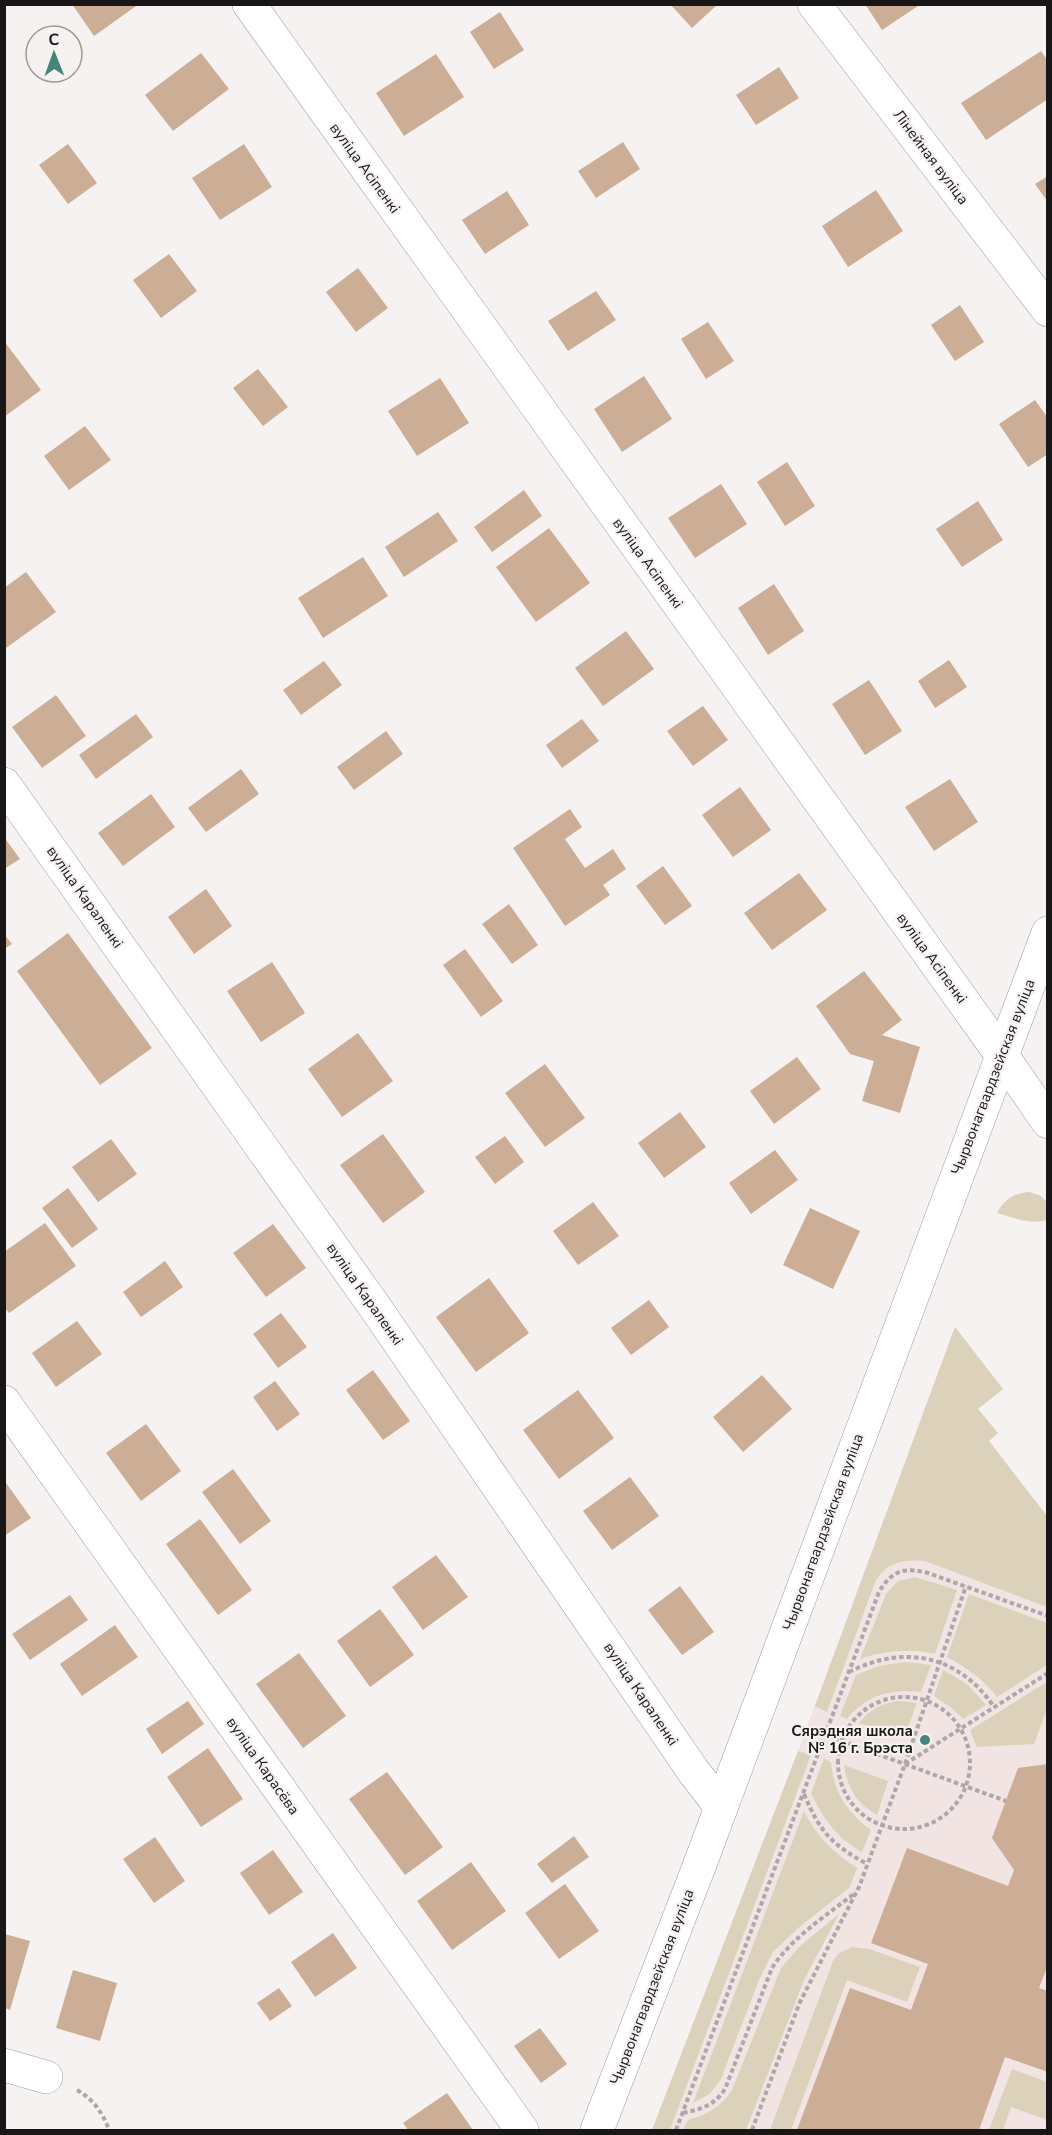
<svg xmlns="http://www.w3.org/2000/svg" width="1052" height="2135" font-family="'Nunito Sans',sans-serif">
<rect width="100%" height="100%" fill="#f6f2f1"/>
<path fill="#f1e4e2" d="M955,1327l48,62 -25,20 20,24 -9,8 58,75v614h-395l146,-379z"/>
<path fill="#dcd2bb" d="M1030,1192l11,4 6,6v18c-17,5 -33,-2 -50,-7 8,-14 17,-20 33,-21z
M955,1327l48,62 -25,20 20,24 -9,8 58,75v91l-122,-46c-21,-2 -38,1 -49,19l-49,132 -12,-6z
M915,1577l42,13 -22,64c-26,-6 -50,-3 -75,5l26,-65 12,-13z
M969,1594l78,29v42l-50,32c-14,-18 -30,-29 -50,-40z
M905,1662l26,3 -10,27c-29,-3 -54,2 -74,27l-7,-3 16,-41 23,-9z
M943,1670l24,14 19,21 -23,14 -10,-10 -19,-13z
M1047,1682v27l-13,35 -57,3 -7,-17z
M898,1701l19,2 -13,35 -45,-15c11,-14 22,-19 39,-22z
M798,1751l13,4 -141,375h-18z
M824,1759l7,3c3,30 15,50 40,68l-9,22c-25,-14 -39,-33 -51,-59z
M844,1765l44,16 -11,34c-21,-12 -29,-26 -33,-50z
M804,1811c13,26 30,42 53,57l-7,19 -53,42 -24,23 -14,28 -38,99 -11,15 -17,9z
M839,1914l-35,66 -58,150h-63l5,-10c19,-5 33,-13 44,-30l49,-122 19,-22z
M852,1947l17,2 51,18 -13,35 -60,-22 -56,150h-21l63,-169 5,-7z
M1012,2069l35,13v38l-36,-13 -8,23h-14z"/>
<path fill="#ccad95" d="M72,4h67l-45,32z
M670,4h48l-26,24z
M865,4h56l-39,26z
M500,12l24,38 -30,19 -24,-37z
M1041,51l7,10v38l-62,41 -25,-37z
M201,53l28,36 -56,42 -28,-36z
M436,54l28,43 -60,39 -28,-43z
M779,67l20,31 -43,27 -20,-30z
M623,142l17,27 -44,29 -18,-27z
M68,144l29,39 -29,21 -29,-39z
M244,144l28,43 -52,33 -28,-42z
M1048,176v26l-13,-18z
M876,190l27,41 -55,36 -26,-41z
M507,191l22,34 -44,29 -23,-34z
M169,254l28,37 -36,27 -28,-38z
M358,268l30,40 -32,24 -30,-40z
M596,291l20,29 -48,31 -20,-30z
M960,305l24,37 -29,19 -24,-36z
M708,322l26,39 -28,18 -25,-40z
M4,341l37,49 -37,27z
M258,369l30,38 -25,19 -30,-38z
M644,376l28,43 -50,33 -28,-43z
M440,378l29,45 -52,33 -29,-45z
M1035,400l13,18v36l-20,13 -29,-43z
M85,426l26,34 -42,30 -25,-34z
M787,462l28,44 -30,20 -28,-44z
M721,484l26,40 -52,34 -27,-40z
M524,490l18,26 -50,36 -18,-25z
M978,501l25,39 -41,27 -26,-38z
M438,512l20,29 -54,36 -19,-30z
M549,528l41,55 -54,39 -40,-55z
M363,557l25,39 -65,42 -25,-40z
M26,572l30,40 -50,36 -2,-2v-58z
M774,584l30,47 -36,24 -30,-47z
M626,631l28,38 -51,37 -28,-38z
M949,660l18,27 -32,21 -17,-27z
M324,661l18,24 -41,30 -18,-25z
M869,680l33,51 -37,24 -33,-51z
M56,695l30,41 -44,32 -30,-41z
M703,706l25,34 -35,26 -26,-35z
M136,714l17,23 -57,42 -17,-24z
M582,719l17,22 -37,27 -16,-23z
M386,731l17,23 -49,36 -17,-23z
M241,769l18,25 -53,38 -18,-24z
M950,779l28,43 -44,29 -29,-44z
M740,787l31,43 -38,27 -31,-42z
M151,794l24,33 -52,39 -25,-33z
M570,809l12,18 -17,12 20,29 28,-19 13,20 -23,16 7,10 -45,31 -52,-78z
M4,837l16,22 -16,10z
M663,866l29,40 -27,19 -29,-39z
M799,873l28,37 -55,40 -28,-37z
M206,889l26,37 -38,28 -26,-37z
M509,904l29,41 -26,19 -30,-40z
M68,933l84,115 -52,37 -83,-114z
M4,934l8,10 -8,5z
M465,949l38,52 -22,16 -38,-52z
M272,962l33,51 -44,29 -34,-51z
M864,971l38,49 -20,15 38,12 -20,66 -38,-12 12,-40 -24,-7 -34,-48z
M358,1033l35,48 -51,36 -34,-48z
M797,1057l24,32 -47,35 -24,-33z
M545,1064l40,54 -40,29 -40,-54z
M680,1112l26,35 -42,31 -26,-35z
M383,1134l42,58 -42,31 -43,-58z
M505,1136l19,26 -29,22 -20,-27z
M111,1139l26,35 -39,28 -26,-35z
M775,1150l23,30 -47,34 -22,-31z
M68,1188l30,41 -26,19 -30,-40z
M593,1202l26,34 -41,29 -25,-34z
M810,1208l50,23 -27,58 -50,-24z
M45,1223l31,43 -67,47 -5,-6v-55z
M273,1224l33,44 -40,29 -33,-44z
M165,1261l18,26 -42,30 -18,-25z
M489,1278l40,55 -53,39 -40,-55z
M649,1300l20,27 -38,28 -20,-27z
M281,1313l26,34 -29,21 -25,-34z
M77,1321l25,33 -46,33 -24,-34z
M373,1370l37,51 -27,19 -37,-50z
M762,1375l30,34 -49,43 -30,-35z
M275,1381l25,33 -23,17 -24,-34z
M578,1390l36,48 -55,41 -36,-49z
M146,1424l35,47 -40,30 -35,-48z
M233,1469l38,52 -31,23 -38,-52z
M630,1477l29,39 -47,34 -29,-39z
M4,1480l27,38 -27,18z
M200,1519l52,71 -34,25 -52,-71z
M436,1555l32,42 -45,33 -31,-43z
M680,1586l34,46 -32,23 -34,-45z
M70,1595l18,25 -58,40 -18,-26z
M380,1609l34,46 -44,32 -33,-46z
M115,1625l23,32 -56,39 -22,-32z
M299,1653l47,63 -43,32 -47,-64z
M188,1701l16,23 -42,30 -16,-25z
M208,1748l35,51 -42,28 -34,-50z
M1048,1764v201l-9,23 9,3v81l-43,-15 -26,73h-182l53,-142 61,22 17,-46 -57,-21 36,-95 101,38 6,-16 -22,-32 26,-70z
M387,1772l56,75 -38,28 -56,-76z
M574,1836l15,21 -37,26 -15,-19z
M155,1837l30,44 -31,22 -31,-44z
M273,1850l30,42 -34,23 -29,-42z
M471,1862l35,49 -54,39 -35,-49z
M565,1884l34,47 -40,28 -34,-46z
M333,1933l24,35 -42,29 -24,-35z
M5,1934l25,7 -20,69 -5,-2z
M73,1970l44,13 -17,58 -44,-13z
M279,1988l13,18 -22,15 -13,-18z
M540,2028l27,36 -26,19 -27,-37z
M447,2093l26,37h-65l-5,-7z"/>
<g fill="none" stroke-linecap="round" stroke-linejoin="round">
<g stroke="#a09c9c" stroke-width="34">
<path id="street" d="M249,4l752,1050
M814,4l234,306
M4,784l373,526 317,462 27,35
M4,1402l518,728
M4,2065l42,12"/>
</g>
<g stroke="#a09c9c" stroke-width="34">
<path id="secondary" d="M1001,1054l47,68
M597,2130l103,-266 348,-931"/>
</g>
<path stroke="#aca9a8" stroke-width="4" stroke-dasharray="4.5 3" stroke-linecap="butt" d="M849,1672c55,-28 110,-17 145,35
M838 1763a66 66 0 1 1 132 0a66 66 0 1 1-132 0Z
M806,1728l200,73
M905,1764l143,-91
M804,1794c16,38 27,50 63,70
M77,2090c16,9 26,23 32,40
M683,2113c18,-4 31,-7 42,-24l47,-121c20,-31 54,-52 83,-75
M676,2130l203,-538c13,-22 25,-25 49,-19l120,43
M752,2130l48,-128 59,-115 46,-123 61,-178"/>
<use href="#street" stroke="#fff" stroke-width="33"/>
<use href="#secondary" stroke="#fff" stroke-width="33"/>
</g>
<circle fill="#438576" stroke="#f6f2f1" stroke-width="2" cx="925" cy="1740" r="6"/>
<g text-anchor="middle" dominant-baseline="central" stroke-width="4.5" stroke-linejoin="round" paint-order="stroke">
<g font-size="15" fill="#181616" stroke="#f6f2f1">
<text transform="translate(931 157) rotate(53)">Лінейная вуліца</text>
<text transform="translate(365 168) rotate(54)">вуліца Асіпенкі</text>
<text transform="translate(648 563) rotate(54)">вуліца Асіпенкі</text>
<text transform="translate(85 897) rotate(55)">вуліца Караленкі</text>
<text transform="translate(932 958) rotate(54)">вуліца Асіпенкі</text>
<text transform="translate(993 1077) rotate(-69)">Чырвонагвардзейская вуліца</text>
<text transform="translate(365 1294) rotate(55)">вуліца Караленкі</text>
<text transform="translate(823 1532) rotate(-70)">Чырвонагвардзейская вуліца</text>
<text transform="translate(641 1694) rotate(56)">вуліца Караленкі</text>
<text transform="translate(263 1766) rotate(55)">вуліца Карасёва</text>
<text transform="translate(652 1987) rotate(-69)">Чырвонагвардзейская вуліца</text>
</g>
<g font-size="15" font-weight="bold" fill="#181616" stroke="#f6f2f1" text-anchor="end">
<text x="913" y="1731">Сярэдняя школа<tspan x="913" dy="17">№ 16 г. Брэста</tspan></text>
</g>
</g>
<rect width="1052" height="2135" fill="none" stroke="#181616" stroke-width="12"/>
<g transform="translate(54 54) rotate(359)"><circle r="28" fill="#f6f2f1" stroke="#9d9a99" stroke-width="1.5"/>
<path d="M0-4.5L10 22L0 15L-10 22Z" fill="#438576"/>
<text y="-9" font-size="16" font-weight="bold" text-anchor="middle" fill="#181616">С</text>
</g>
</svg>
